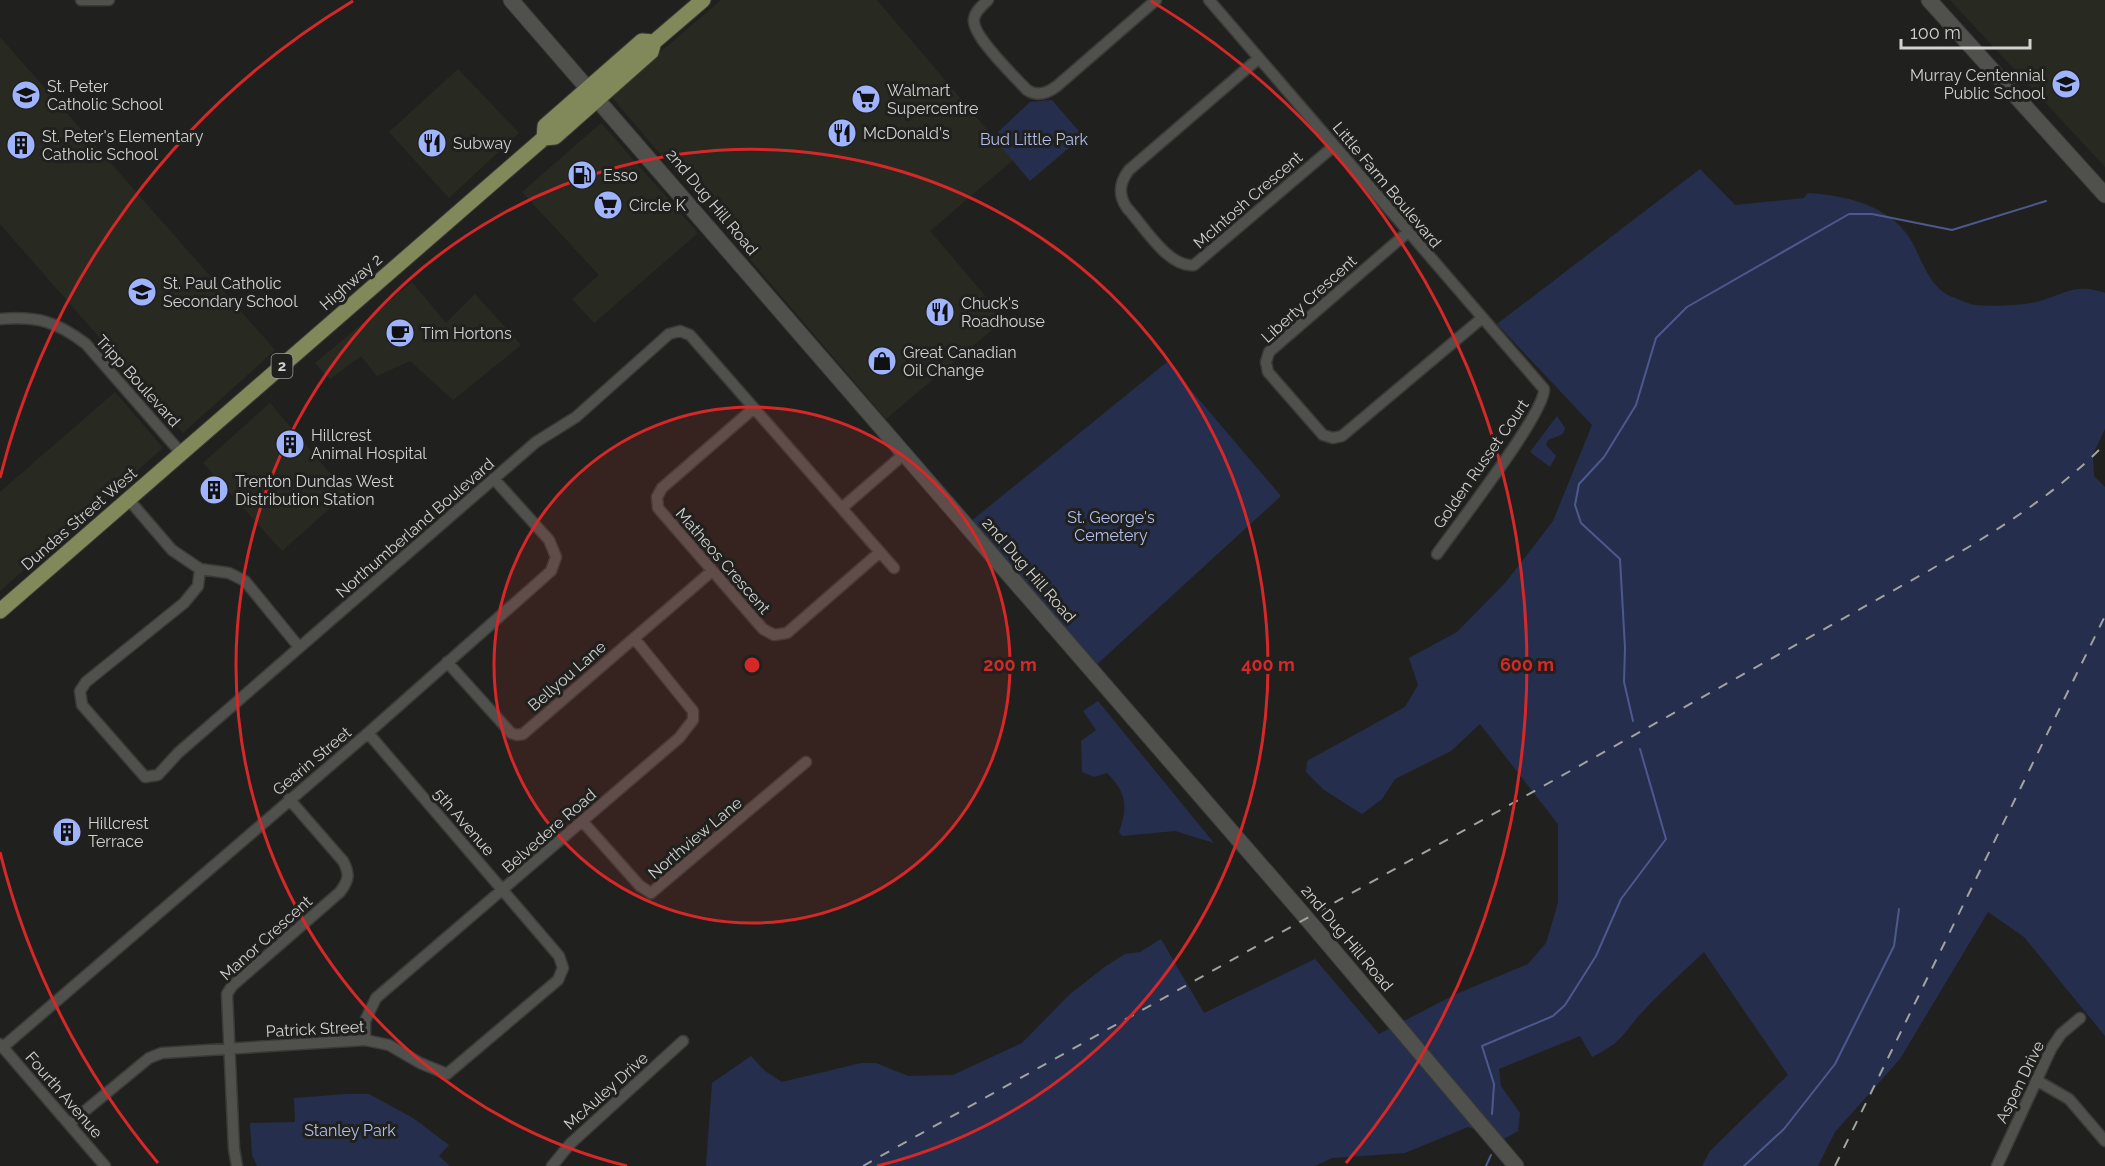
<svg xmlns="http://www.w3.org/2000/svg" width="2105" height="1166" font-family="Raleway,sans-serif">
<rect width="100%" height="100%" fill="#20211e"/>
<path fill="#282a22" d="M721,0h156l136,160 -83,71 75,88 -119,100 -276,-324z
M1950,0h155v167z
M0,37l275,313 -92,83 -183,-209z
M458,69l61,64 -70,65 -60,-66z
M601,123l97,110 -104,90 -22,-24 27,-24 -77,-83z
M412,282l34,41 29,-29 46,51 -68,55 -43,-39 -33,15 -16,-20 -31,23 -15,-16z
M115,392l48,56 -163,143v-99z
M270,403l77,90 -65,58 -79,-88z"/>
<path fill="#262e4e" d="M1052,100l31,36 -53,45 -37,-44 37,-35z
M1700,169l35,36 69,-7 4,-5c36,2 80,12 101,44 12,19 19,49 41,59 8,3 18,8 26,9 14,2 51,0 64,-4 27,-8 36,-18 65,-8v136l-12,25 1,22 11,11v549l-81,-99 -36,-25 -88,147 -65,73 -17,34h-116l8,-15 78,-76 -84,-123c-19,18 -39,36 -58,56 -23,24 -21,33 -54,49l-12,-21 -81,33 2,17 19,27 -2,18 -14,8 -36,-12 -63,26 -73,5 -17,8h-609l6,-83 39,-27 14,15 17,11 79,-19h15l32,13 45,-1 69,-32 48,-49 36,-28 19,-12 15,-2 21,-13 43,74 111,-54 64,75 75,-39 74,-31 18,-21 12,-40v-79l-78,-100 -29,27 -56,28 -13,20 -20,15 -38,-24 -18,-18 1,-11 98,-54 13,-22 -9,-27 48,-26 49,-50 47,-61 39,-96 -95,-101z
M1167,362l114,134 -187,171 -124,-145z
M1557,416l8,12 -2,6 -15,6 -2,5 10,11 -6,11 -20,-15z
M1098,701l116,142 -39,-12 -53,5 -3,-4c9,-25 8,-39 -12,-59l-13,4 -12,-5 -1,-31 15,-11 -13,-19z
M346,1094h23l44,24 36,27 -10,11 11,10h-193l-5,-11 -2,-32 45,-1 -1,-24z"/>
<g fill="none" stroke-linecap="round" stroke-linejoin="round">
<path stroke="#4d598e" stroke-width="2" d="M1633,721l-9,-39 1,-34 -5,-89 -39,-36 -6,-18 4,-21 25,-27 32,-52 20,-67 31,-31 162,-93h23l80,16 94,-29
M1492,1114l2,-30 -12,-38 71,-30 12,-11 31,-49 25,-57 45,-60 -26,-90
M1486,1166l5,-11
M1744,1166l40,-37 51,-65 59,-118 5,-37"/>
<g stroke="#3a3b38" stroke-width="13">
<path id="street" d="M81,0h28
M988,0c-5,5 -13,11 -14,19 -3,16 41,58 53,71 11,7 21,3 30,-4l99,-86
M1209,0l335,389c2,23 -89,139 -107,165
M1259,58l-130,112c-10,13 -11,25 -2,38 17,18 41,60 67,57l140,-119
M1408,232l-139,120 -3,10 2,10 55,63 10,3 9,-2 139,-117
M0,319c37,-3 56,2 86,25l96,110
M754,408l-92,80 -5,9 1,11 105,121 11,6 13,-2 93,-81
M129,500l43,50 28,19 29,4 16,8 54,66
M842,508l62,-54
M200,569l-2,17 -14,17 -98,79 -6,9 2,14 63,72 13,-2 20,-22 358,-311 40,-25 93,-83 11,-3 10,4 204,233
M447,662l64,71 6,2 6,-1 189,-163
M583,822l57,64 11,7 155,-131
M365,1040v-19l11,-23 303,-260 14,-18v-9l-59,-73
M0,1044l105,122
M3,1047l365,-314 183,-162 5,-14 -7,-17 -55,-61
M2036,1080l33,19 36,42
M69,1124l80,-66 13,-5 203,-13 24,5 31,18 27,11 111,-94 5,-12 -4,-12 -191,-223
M237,1166l-3,-17 -7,-155 5,-8 108,-94c9,-12 10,-18 3,-31l-54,-62
M552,1166l18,-22 113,-103
M1997,1166l54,-117 10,-15 19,-16"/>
</g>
<g stroke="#3a3b38" stroke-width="17">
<path id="secondary" d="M511,0l791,913 214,253
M1929,0l176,195"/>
</g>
<g stroke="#3a3b38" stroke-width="17">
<path id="primary" d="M544,138l1,-12 97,-85 12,1
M0,611l544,-473 11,-1 96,-85 3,-10 49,-42"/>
</g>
<use href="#street" stroke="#50514d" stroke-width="10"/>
<use href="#secondary" stroke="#50514d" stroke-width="15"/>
<use href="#primary" stroke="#81895b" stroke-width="15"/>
<path stroke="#a2a3a0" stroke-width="2" stroke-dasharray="10 10" stroke-linecap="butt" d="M863,1166l1067,-596c63,-37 124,-74 175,-126
M1835,1166l270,-550"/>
</g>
<circle cx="752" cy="665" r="258" fill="#d62828" fill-opacity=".12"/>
<g fill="none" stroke="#d62828" stroke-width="3">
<circle cx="752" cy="665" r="258"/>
<path d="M627 1166A516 516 0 1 1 877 1166"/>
<path d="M158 1163A775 775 0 0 1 0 852M0 478A775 775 0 0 1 353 1M1151 1A775 775 0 0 1 1346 1163"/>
</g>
<defs>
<g id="school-disc" transform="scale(1.5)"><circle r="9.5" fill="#a0b3fd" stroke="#20211e"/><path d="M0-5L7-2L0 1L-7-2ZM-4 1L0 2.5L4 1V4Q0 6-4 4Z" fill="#111"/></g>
<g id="supermarket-disc" transform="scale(1.5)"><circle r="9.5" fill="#a0b3fd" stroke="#20211e"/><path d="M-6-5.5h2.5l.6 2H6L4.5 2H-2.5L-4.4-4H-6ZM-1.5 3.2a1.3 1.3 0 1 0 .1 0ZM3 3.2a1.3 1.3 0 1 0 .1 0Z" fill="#111"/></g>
<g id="restaurant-disc" transform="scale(1.5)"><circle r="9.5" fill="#a0b3fd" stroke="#20211e"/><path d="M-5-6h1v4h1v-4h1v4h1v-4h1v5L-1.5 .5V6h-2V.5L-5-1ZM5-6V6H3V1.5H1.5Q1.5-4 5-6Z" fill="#111"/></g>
<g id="building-disc" transform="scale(1.5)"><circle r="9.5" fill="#a0b3fd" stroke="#20211e"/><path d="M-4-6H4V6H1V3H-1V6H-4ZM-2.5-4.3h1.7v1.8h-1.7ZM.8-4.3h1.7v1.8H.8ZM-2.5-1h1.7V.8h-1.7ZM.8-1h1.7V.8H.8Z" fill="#111"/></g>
<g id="fuel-disc" transform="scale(1.5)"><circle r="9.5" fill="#a0b3fd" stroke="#20211e"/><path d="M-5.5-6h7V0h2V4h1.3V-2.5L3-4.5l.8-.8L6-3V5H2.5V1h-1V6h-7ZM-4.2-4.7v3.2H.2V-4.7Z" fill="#111"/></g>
<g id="cafe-disc" transform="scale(1.5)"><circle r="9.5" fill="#a0b3fd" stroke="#20211e"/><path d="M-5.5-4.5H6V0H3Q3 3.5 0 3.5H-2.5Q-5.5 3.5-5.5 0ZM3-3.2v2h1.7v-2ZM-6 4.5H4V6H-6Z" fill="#111"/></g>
<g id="shop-disc" transform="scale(1.5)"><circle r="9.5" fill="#a0b3fd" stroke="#20211e"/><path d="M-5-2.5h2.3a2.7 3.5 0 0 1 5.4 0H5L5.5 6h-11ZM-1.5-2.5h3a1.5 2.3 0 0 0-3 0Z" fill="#111"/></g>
</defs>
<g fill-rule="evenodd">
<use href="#school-disc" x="2066" y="84"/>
<use href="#school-disc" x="26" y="95"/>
<use href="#supermarket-disc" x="866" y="99"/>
<use href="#restaurant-disc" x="842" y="133"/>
<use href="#restaurant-disc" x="432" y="143"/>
<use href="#building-disc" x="21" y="145"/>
<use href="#fuel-disc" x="582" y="175"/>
<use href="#supermarket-disc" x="608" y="205"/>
<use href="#school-disc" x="142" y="292"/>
<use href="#restaurant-disc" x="940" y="312"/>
<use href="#cafe-disc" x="400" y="333"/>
<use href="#shop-disc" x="882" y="361"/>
<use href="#building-disc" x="290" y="444"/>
<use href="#building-disc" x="214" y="490"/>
<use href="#building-disc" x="67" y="832"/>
</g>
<g text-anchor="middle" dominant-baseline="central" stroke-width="6" stroke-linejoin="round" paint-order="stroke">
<rect fill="#20211e" stroke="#9c9d9b" stroke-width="1.5" x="271.5" y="354" width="21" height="24" rx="4.5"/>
<g font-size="15" font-weight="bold" fill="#d1d2d0">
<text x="282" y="366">2</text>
</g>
<g font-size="16" fill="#d1d2d0" stroke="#20211e" text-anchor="start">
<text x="2045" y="75" text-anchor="end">Murray Centennial<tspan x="2045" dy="18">Public School</tspan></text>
<text x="47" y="86">St. Peter<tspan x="47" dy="18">Catholic School</tspan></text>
<text x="887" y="90">Walmart<tspan x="887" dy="18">Supercentre</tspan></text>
<text x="863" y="133">McDonald's</text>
<text x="42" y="136">St. Peter's Elementary<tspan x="42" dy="18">Catholic School</tspan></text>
<text x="453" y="143">Subway</text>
<text x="603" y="175">Esso</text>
<text x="629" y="205">Circle K</text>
<text x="163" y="283">St. Paul Catholic<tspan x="163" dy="18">Secondary School</tspan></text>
<text x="961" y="303">Chuck's<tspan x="961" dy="18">Roadhouse</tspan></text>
<text x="421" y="333">Tim Hortons</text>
<text x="903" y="352">Great Canadian<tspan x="903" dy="18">Oil Change</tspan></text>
<text x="311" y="435">Hillcrest<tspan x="311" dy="18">Animal Hospital</tspan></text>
<text x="235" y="481">Trenton Dundas West<tspan x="235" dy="18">Distribution Station</tspan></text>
<text x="88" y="823">Hillcrest<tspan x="88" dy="18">Terrace</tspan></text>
</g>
<g font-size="16" fill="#b2bff0" stroke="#20211e">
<text x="1034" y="139">Bud Little Park</text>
<text x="1111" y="517">St. George's<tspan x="1111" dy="18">Cemetery</tspan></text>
<text x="350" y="1130">Stanley Park</text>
</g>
<g font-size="16" fill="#d1d2d0" stroke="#20211e">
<text transform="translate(1387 185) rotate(50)">Little Farm Boulevard</text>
<text transform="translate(1248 200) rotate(-41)">McIntosh Crescent</text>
<text transform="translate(712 202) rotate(50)">2nd Dug Hill Road</text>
<text transform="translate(351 282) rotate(-41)">Highway 2</text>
<text transform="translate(1309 299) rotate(-42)">Liberty Crescent</text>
<text transform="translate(138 381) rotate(48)">Tripp Boulevard</text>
<text transform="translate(1481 464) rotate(-55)">Golden Russet Court</text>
<text transform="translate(79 519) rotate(-41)">Dundas Street West</text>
<text transform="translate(415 528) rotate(-41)">Northumberland Boulevard</text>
<text transform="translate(723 561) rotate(49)">Matheos Crescent</text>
<text transform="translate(1029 570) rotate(49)">2nd Dug Hill Road</text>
<text transform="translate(567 676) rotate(-41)">Bellyou Lane</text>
<text transform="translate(312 761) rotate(-40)">Gearin Street</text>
<text transform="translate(464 822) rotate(49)">5th Avenue</text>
<text transform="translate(549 831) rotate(-41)">Belvedere Road</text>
<text transform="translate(695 838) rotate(-40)">Northview Lane</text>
<text transform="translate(266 938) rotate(-42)">Manor Crescent</text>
<text transform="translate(1347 938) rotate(50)">2nd Dug Hill Road</text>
<text transform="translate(315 1029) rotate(-3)">Patrick Street</text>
<text transform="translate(2020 1082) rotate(-64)">Aspen Drive</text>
<text transform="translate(606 1091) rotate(-42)">McAuley Drive</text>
<text transform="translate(64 1095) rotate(49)">Fourth Avenue</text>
</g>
</g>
<circle cx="752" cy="665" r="9" fill="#d62828" stroke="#20211e" stroke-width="3"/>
<g font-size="18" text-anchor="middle" font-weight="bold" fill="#d62828" stroke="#20211e" stroke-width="6" stroke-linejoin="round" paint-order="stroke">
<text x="1010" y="671">200 m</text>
<text x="1268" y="671">400 m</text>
<text x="1527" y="671">600 m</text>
</g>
<path d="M1901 39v9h129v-9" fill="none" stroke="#d1d2d0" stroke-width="3"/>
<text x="1910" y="39" font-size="18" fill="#d1d2d0" stroke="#20211e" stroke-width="4.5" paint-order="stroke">100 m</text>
</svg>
